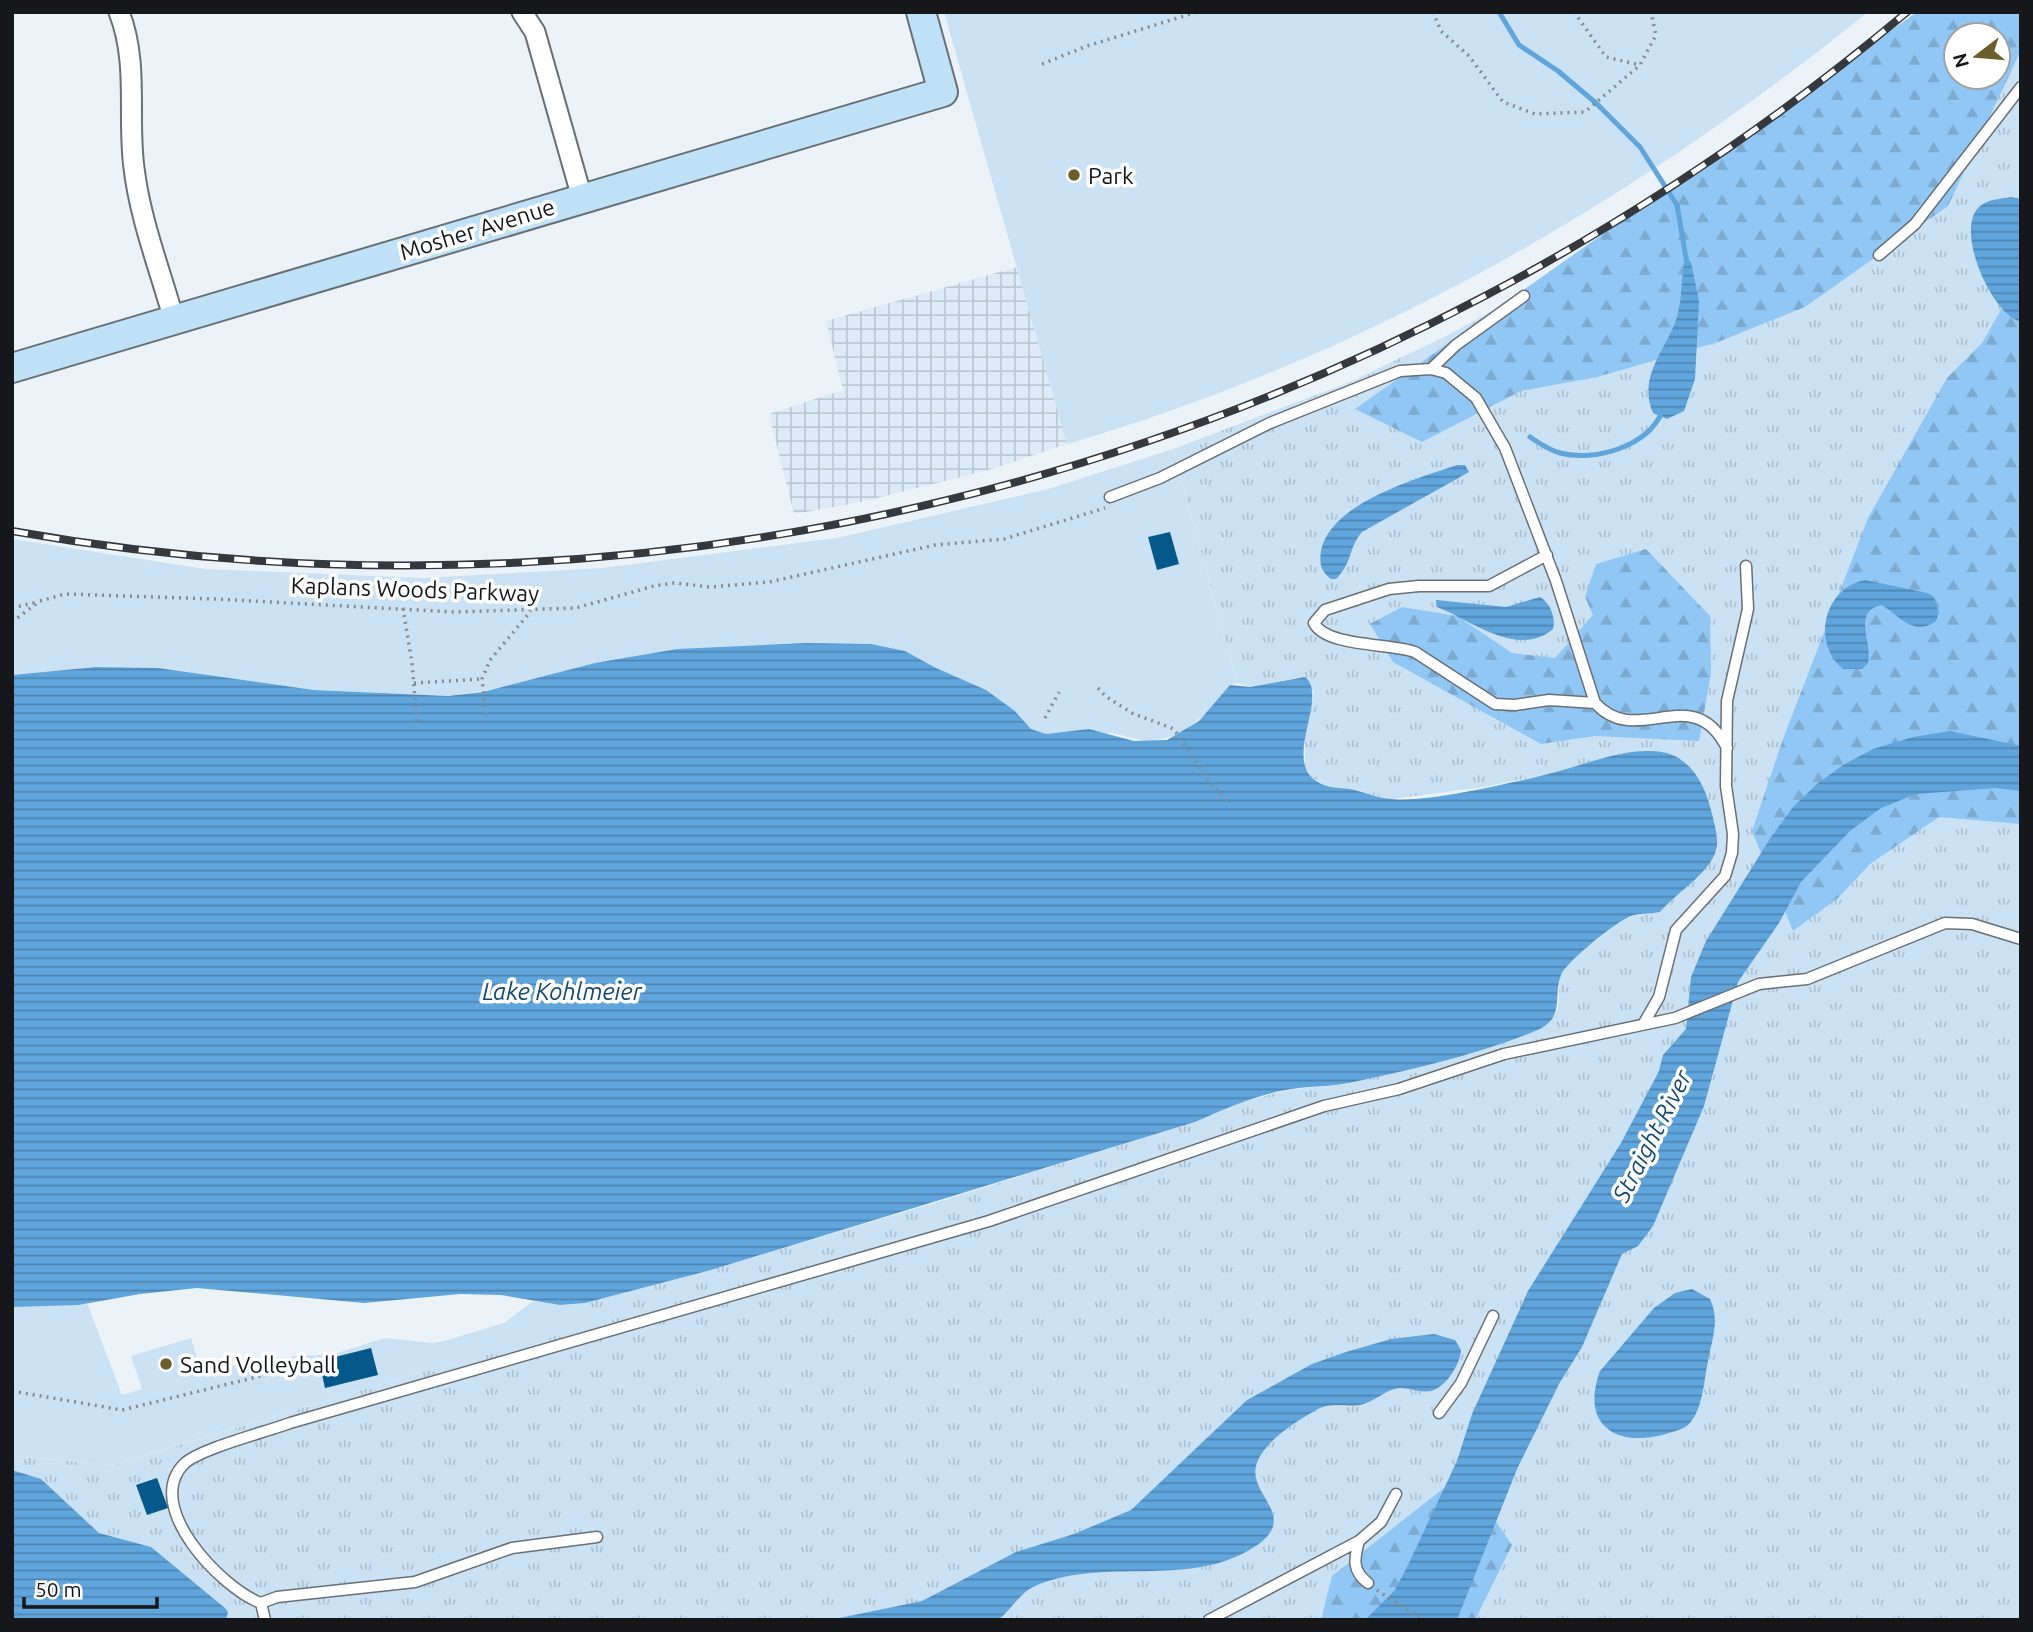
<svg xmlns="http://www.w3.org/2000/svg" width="2033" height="1632" font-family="Ubuntu,sans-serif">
<defs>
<pattern id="industrial-grid" width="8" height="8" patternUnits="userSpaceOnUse" patternTransform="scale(1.75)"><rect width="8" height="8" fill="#ddebf8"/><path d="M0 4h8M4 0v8" fill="none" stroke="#bdc9d4"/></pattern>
<pattern id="grass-tufts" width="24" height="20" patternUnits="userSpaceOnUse" patternTransform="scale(1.75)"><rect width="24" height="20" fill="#cbe2f5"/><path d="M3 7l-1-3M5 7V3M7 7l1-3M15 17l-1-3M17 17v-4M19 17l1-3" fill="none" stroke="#adc1d1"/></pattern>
<pattern id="forest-firs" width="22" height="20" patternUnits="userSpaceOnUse" patternTransform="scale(1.75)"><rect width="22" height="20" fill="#91c7f4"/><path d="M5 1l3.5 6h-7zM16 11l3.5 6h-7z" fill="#7caad1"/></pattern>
<pattern id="water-rules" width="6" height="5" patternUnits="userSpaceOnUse" patternTransform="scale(1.75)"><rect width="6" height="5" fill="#60a5dc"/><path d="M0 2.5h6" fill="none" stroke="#4e85b2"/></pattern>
</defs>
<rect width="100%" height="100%" fill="#ebf3f9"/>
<path fill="url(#industrial-grid)" d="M1017,267l50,177 -82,27 -128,32 -63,11 -25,-100 74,-24 -17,-69z"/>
<path fill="url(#grass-tufts)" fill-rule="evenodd" d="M1931,12h90v1608h-2009v-164l101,9 289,-87 185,-51 -2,-24 126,-33 220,-66 264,-82 41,-18 50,-14 61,-6 120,-31 69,-22 15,-10 7,-12 2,-33 8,-14 52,-40 14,-7 26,-3 23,-25 15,-10 19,-28 -7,-45 -59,-53 -43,6 -60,17 -64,13 -92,12 -67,-14 -13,-7 -7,-12v-28l9,-46 -18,-14 -46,9 -13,-4 -64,-234 177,-67 98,-47 95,-52zM1956,35h42v42h-42z"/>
<path fill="url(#forest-firs)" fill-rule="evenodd" d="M1917,12h104v38l-73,156 -143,101 -87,35 -121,35 -76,14 -99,51 -67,-33zM1956,35h42v42h-42z
M2021,275v549l-82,-7 -69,47 -32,34 -45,33 -41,-100 31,-92 85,-221 79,-140 35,-35z
M1646,549l64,67 1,57 -12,68 -104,-5 -54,8 -148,-82 -23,-38 32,-17 55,9 55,37 43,5 38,-43 -8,-18 11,-33z
M1444,1488l34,7 34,50 -37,75h-154l11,-44z"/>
<path fill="#cbe2f5" d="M944,12h924c-240,194 -504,345 -801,432z
M1173,449l64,234 -7,2 -16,22 -34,27 -31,8 -37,-9 -66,1 -15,-5 -16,-18 -110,-60 -34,-7 -64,-1 -359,53 -134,-6 -156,-22 -62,-1 -84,8v-136l194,30 217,9 179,-10 235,-30 211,-49z
M533,1301l27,4 25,-2 3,24 -186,51 -290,87 -100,-9v-149l75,-4 35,92 20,-6 -11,-33 60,-18 10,34 70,-14 63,-4 51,-16 47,5 12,-2 60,-18z"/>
<path fill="url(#water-rules)" d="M2011,197l10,2v123c-29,-7 -68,-93 -41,-116 9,-7 20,-7 31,-9z
M1686,258l5,4 8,39 -4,78 -11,32 -17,8 -14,-6c-16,-37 14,-64 24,-96 6,-19 3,-41 9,-59z
M1457,465h8l4,7 -107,60c-14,16 -9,30 -26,47h-5c-10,-8 -12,-15 -10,-28 9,-48 95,-72 136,-86z
M1865,580l62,13 6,3 6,16 -3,9c-22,16 -37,-5 -54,-16 -31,6 -9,37 -14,58l-6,6h-19c-32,-26 -19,-81 22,-89z
M1540,597c10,6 16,20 13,32 -35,30 -82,-9 -116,-22l-1,-7 70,7z
M807,643l64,1 34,7 31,17 50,22 29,21 16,18 15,5 43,-5 45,12 33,-1 32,-19 31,-36 20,2 55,-10c26,21 -29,90 19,108 8,3 18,3 26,4 14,3 28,9 42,10 35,4 120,-16 156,-25 34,-8 68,-24 103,-23 39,0 55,34 62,67 2,9 6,23 3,32 -6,23 -40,43 -56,62 -8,2 -18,1 -26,3 -14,3 -68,47 -73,60 -9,24 6,44 -28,57 -57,23 -123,38 -184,51 -21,4 -43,3 -64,7 -31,6 -61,19 -90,32l-484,148 -126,33 -25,2 -59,-10 -41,-1 -96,9 -167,-15 -57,6 -62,11 -66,2v-632l84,-8 62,1 156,22 134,6 35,-4 112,-29 82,-14z
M1950,731l71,15v45l-25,-3 -80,6 -35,14 -31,23 -49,51 -22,41 -41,59 -34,124 -51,120 -15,20 -16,8 -40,93 -23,37 -42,85 -60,151h-92l30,-30 12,-23 50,-106 15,-47 56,-123 93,-148 38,-72 4,-16 23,-26 5,-52 15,-36 65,-104 22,-30 24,-23 26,-19 30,-16 40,-12z
M1692,1289l18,10c10,21 2,40 -2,62 -4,19 -5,47 -18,62 -6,7 -16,8 -24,11 -50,14 -86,-9 -66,-63l54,-63 21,-15z
M1434,1334l21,6 6,10c-1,15 -15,37 -30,41 -11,2 -21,-3 -32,-3 -15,2 -24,14 -39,17 -14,2 -28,-3 -42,4 -20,11 -56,33 -62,57 -8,32 53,54 -14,88 -65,32 -143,3 -209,33 -14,7 -22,23 -35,33h-168l92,-19 94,-49 58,-18 57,-24 116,-110 65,-36 34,-12 45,-13z
M12,1470l29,9 58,54 52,14 74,61 3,4 -2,8h-214z"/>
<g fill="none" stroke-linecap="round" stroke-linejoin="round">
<path stroke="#60a5dc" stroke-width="5" d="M1499,12l20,33 39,26 38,32 44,44 37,58 10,59
M1530,437c9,6 19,13 30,16 34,9 87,-6 102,-41"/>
</g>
<path fill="#05588a" d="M1170,532l9,32 -22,6 -9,-33z
M371,1348l7,27 -53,13 -6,-27z
M157,1478l11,30 -21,7 -11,-30z"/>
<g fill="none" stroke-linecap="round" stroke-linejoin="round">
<g stroke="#697076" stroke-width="13">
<path id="lane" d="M1879,255l36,-31 106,-137
M1431,369l25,-24 68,-49
M1110,497l50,-19 110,-55 130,-52 31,-2 15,4 30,25 29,50 51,133 39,122c43,47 97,-24 132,45
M1547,555l-58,31h-70l-30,3 -64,21 -11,13c12,24 76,20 101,29l80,52 20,1 34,-5 46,3
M1644,1023l15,-26 17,-67 49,-54 7,-23 1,-19 -7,-48 1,-85 21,-92 -2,-43
M1439,1413l22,-30 32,-67
M597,1537l-85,11 -97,34 -138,15 -16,6c-39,-14 -119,-97 -77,-139 15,-15 82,-32 106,-41l699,-202 335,-115 75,-17 105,-35 171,-36 84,-34 48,-5 138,-56 27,1 49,15
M1359,1541c-5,18 -7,30 9,42
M261,1603l4,17
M1209,1620l150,-79 22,-19 15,-28"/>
</g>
<g stroke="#697076" stroke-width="23">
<path id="street" d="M119,12c20,51 8,103 15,156 6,51 26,102 40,152
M522,12l13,20 47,166"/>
</g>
<g stroke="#697076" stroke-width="32">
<path id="secondary" d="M12,368l931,-276 -22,-80"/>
</g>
<path stroke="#868b8f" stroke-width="3.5" stroke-dasharray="2 5" stroke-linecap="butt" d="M1433,12l8,19 28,25 34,46 32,12 50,-2 55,-47 16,-30 -5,-23
M1574,12l32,45 34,8
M1042,64l45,-18 110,-34
M12,608l25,-6
M403,608l9,55 5,60
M12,622l28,-21 25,-7 151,5 238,13 122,-4 78,-22 20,-3 36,4 59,-5 166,-37 69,-6 101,-31
M414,683l68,-4
M1098,688l7,8 27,17 42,16 36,54 17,18
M486,714l-4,-35 8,-19 41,-49
M1045,718l14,-26
M12,1391l110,19 192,-47
M1377,1590l45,30"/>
<use href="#lane" stroke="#fff" stroke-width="10"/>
<use href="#street" stroke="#fff" stroke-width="19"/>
<use href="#secondary" stroke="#c0e2f9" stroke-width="28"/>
<g stroke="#35383c" stroke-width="8">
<path id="rail" d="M12,531c678,120 1370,-78 1895,-519"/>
</g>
<use href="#rail" stroke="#fff" stroke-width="5" stroke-dasharray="16" stroke-linecap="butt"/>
</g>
<g fill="#6c5e2b" stroke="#fff" stroke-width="2.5">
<circle cx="1074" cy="175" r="7"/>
<circle cx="166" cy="1364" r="7"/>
</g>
<g text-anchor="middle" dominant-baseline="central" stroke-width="7" stroke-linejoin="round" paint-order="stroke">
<g font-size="23" fill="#15171a" stroke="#fff" text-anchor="start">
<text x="1088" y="175">Park</text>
<text x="180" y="1364">Sand Volleyball</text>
</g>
<g font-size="23" fill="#15171a" stroke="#fff">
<text transform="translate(477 229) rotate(-17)">Mosher Avenue</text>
<text transform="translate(415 589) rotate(2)">Kaplans Woods Parkway</text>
</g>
<g font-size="24" font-style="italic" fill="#164a6f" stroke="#fff">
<text x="562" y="991">Lake Kohlmeier</text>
<text transform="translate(1652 1136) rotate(-63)">Straight River</text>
</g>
</g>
<rect width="2033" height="1632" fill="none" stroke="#15171a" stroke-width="28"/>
<g transform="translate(1977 56) rotate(254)"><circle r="33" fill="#ffffff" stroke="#a1a2a3" stroke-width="2"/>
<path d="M0-5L12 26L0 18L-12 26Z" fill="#6c5e2b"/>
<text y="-10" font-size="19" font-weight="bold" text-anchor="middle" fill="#15171a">N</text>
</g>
<path d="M24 1597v10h133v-10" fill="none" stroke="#15171a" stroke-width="3.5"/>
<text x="35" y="1597" font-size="21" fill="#15171a" stroke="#ffffff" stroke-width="5" paint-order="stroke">50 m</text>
</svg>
